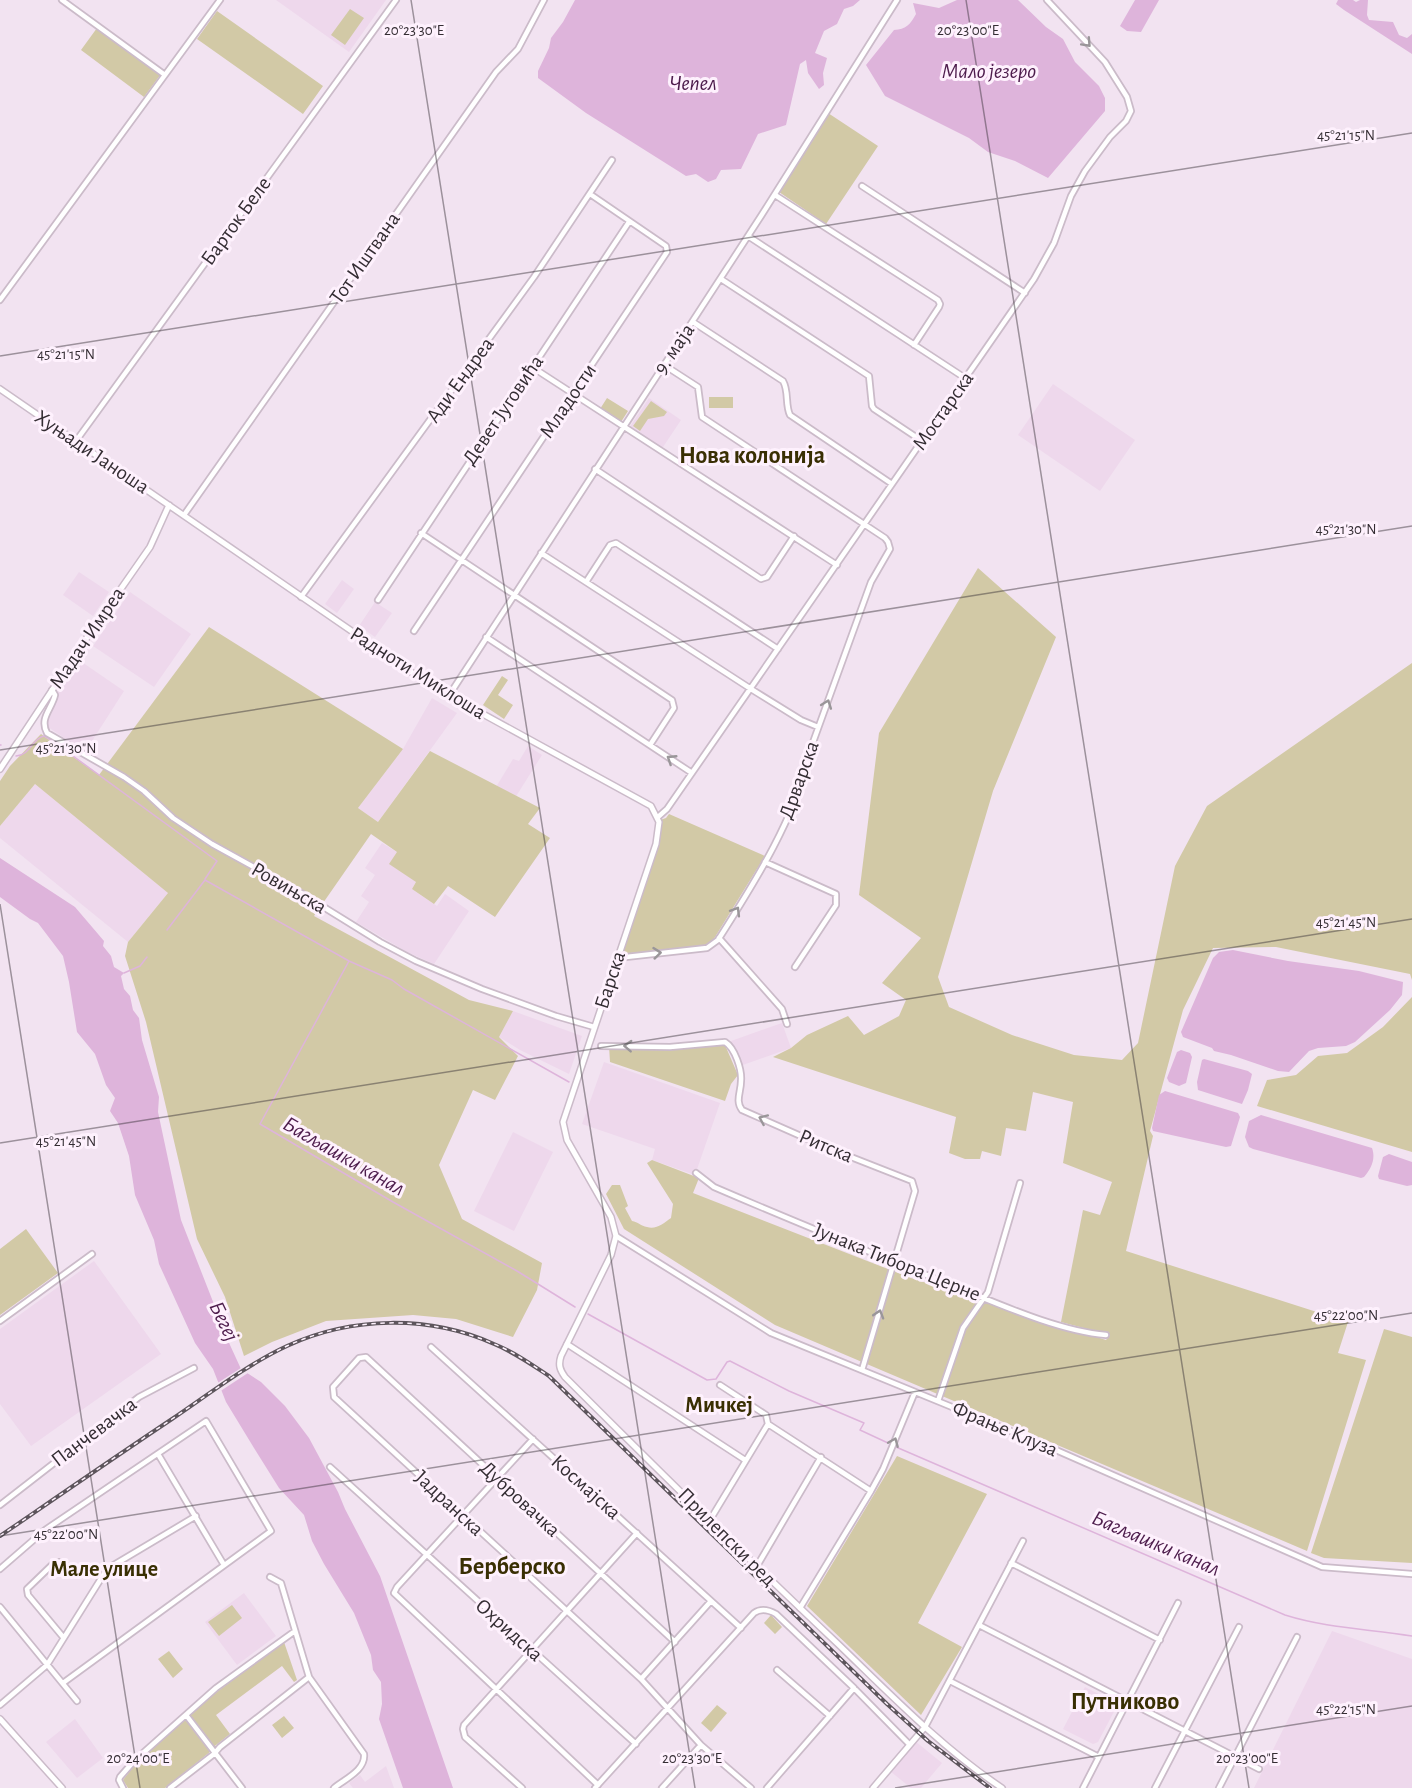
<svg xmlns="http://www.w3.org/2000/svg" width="1412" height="1788" font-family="'Alegreya Sans',sans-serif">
<rect width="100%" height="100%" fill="#f2e3f1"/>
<path fill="#eed8ec" d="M276,0h110l-37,52z
M1053,384l82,56 -35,51 -82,-56z
M649,398l32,22 -20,30 -32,-22z
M79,572l30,20 -16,24 -30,-21z
M342,580l12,9 -17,24 -12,-9z
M130,592l61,42 -37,53 -61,-41z
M375,602l17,11 -17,24 -16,-11z
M76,658l48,33 -39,61 -40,-27 12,-26 1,-7 -2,-6z
M432,698l25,15 -79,109 -20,-14 45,-59z
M528,746l14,9 -27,43 -19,-11 17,-28 6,2z
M35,784l133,109 -40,49 -128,-104v-12z
M382,843l15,9 19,30 -4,7 25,17 8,-12 24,17 -35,53 -27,-12 -51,-30 13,-20 -8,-6 14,-21 -10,-7z
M513,1011l69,25 -13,38 -49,-24 -21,-13z
M782,1023l9,25 -51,18 -9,-25z
M604,1062l116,41 -25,72 -43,-15 3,-11 -73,-25z
M513,1132l40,20 -39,79 -40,-20z
M94,1261l67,93 -130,92 -31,-42v-75z
M244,1593l32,43 -39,29 -32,-43z
M1332,1631l80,28v129h-158z
M1085,1687l33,17 -20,38 -5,2 -30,-15z
M75,1719l28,39 -26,20 -31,-36z
M915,1741l27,22 -21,25h-10l-21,-17z
M386,1766l8,22h-41l-4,-5 11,-8 5,7z"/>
<path fill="#d2c9a6" d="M350,9l14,9 -19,27 -14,-10z
M217,11l106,75 -20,28 -106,-75z
M97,28l64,46 -17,23 -63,-47z
M828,113l50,33 -52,78 -47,-32z
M709,397h24v11h-24z
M607,398l21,13 -7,11 -21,-13z
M651,401l16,11 -3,4 -16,3 -8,12 -7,-5z
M978,568l78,69 -63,154 -55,186 11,30 63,28 62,20 48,5 16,-17 37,-177 32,-60 205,-143v317l-2,-6 -134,-27 -63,1 -30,62 -33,121 3,5 -27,115 222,71 -10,31 28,7 -59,191 -532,-226 -151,-96 -18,-35 6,-9h8l8,21 -3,2 7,13c6,1 9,5 15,6 9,3 17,-4 24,-9l2,-14 -26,-41 5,-3 47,18 -6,15 218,85 195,62 4,-5 -49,-13 22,-112 17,5 12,-33 -49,-19 10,-61 -40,-10 -7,39 -20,-3 -5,28 -19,-5 -2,8h-15l-16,-6 7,-36 -183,-60 18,-9 16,-13 41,-19 16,19 35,-19 7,-16 -24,-17 39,-45 -62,-43 20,-162z
M209,627l194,122 -45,59 20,14 52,-71 110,57 -12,16 22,14 -55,79 -47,-31 -14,18 -22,-15 4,-7 -27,-18 8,-12 -26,-18 -57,82 155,84 44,11 -14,26 19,19 -23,44 -22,-10 -34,75 23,54 80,44 -5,27 -24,47 -57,-18 -43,-4 -87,6 -54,21 -28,14 -19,-59 -28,-58 -51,-217 -21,-66 3,-14 40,-49 -133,-109 -35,42v-45l10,-15 31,-32 58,41z
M502,676l6,4 -10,15 15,10 -9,14 -21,-14z
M669,814l96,42 -53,86 -6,3 -85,9 36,-110 3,-24 6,-2z
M1412,997v155l-155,-46 10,-26 29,-5 22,-19 29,-3 36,-26z
M725,1045l13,30 -7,9 -6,17 -115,-39 -1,-16 78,1z
M26,1229l32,44 -58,42v-66z
M1384,1329l28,8v226l-88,-5 -13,-5z
M897,1456l90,38 -69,129 44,24 -41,68 -114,-109z
M232,1605l10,13 -23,18 -11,-14z
M771,1615l11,12 -7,7 -11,-11z
M284,1642l13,38 -3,2 -12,-16 -66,49 14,19 -19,15 -25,-34z
M169,1651l14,18 -10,9 -15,-19z
M717,1705l10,8 -16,19 -10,-9z
M284,1716l10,12 -12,10 -10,-13z
M185,1718l25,34 -45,36h-37l-5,-8 14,-18z"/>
<path fill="#deb4db" d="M575,0h285l-7,6 -9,3 -7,15 -13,7 -9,22 12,5 -4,15 1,12 -5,4 -11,-16 -2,-13 -6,4 -14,61 -28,9 -17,35 -20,1 -5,9 -8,3 -12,-8 -10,2 -100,-63 -48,-35v-7l11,-23 2,-10 12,-16z
M957,0h61l28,27 17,12 12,23 24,24 6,12v13l-57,67 -33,-17 -27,-9 -19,-14 -84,-42 -19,-31 28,-35c12,-1 16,-5 22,-16l-3,-11 26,5z
M1135,0h24l-18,32 -14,-1 -7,-5z
M1338,0h15l3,2 4,-2h8l-1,15 2,5 24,2 6,13 8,3 5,-4v20l-68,-44 -8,-6z
M0,858l75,49 29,34 -1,5 8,10 3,11 10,6 -3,3 3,13 6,7 3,14 6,8 3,22 17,57 -1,15 23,108 49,125 11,24 20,13 24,24 24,32 29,54 7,17 35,67 73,212h-50l-24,-69 3,-15 -1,-22 -8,-12 -2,-15 -17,-42 -30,-49 -12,-23 -8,-26 -25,-27 -25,-40 -28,-46 -13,-33 -18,-26 -36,-79 -5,-24 -19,-45 -6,-39 -11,-33 -8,-12 5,-13 -9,-13 -11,-31 -18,-22 -8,-50 -6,-26 -25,-33 -8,-4 -30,-22z
M1233,950l55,11 71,10 44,11 -1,13 -12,15 -35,32 -9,4 -28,2 -9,3 -20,21 -11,-1 -47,-16 -17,-4 -2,-3 -29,-11 -2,-5 32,-74 6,-6z
M1181,1050l9,3 2,4 -6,26 -7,3 -10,-4 -2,-4 10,-26z
M1204,1059l44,12 4,3 -4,16 -6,14 -44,-14 -1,-8 5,-22z
M1165,1091l73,22 2,4 -9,29 -5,1 -73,-16 -1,-3 7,-33z
M1261,1115l111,33c4,11 -1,21 -8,29l-3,1 -108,-29 -4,-2 -4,-10 4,-16z
M1389,1154l23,8v23l-5,1 -28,-7 -1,-3 5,-19z"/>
<path fill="#f2e3f1" d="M244,1366l7,5 -32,21 -3,-8z"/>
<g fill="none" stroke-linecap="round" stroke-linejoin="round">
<path stroke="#deb4db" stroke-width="1.5" d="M0,745h1
M16,756c15,-1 15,-17 28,-20l7,4 166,121 -12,18
M167,930l38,-50 144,81 43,19 12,9 165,93
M349,961l-89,163 133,78 124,69 58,36
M124,973l16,-7 7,-9
M588,1314l119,66 9,-1 11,-17 3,-1 59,30 75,32 -4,7 28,13
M896,1447l389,168c41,13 84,14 127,21"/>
<g stroke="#cbbbc9" stroke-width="8">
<path id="minor" d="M62,0l103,75
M862,186l163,107
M775,195l163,105 2,4 -1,3 -25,38
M748,236l217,142
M721,279l148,97 3,30 2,3 48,32
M0,300l220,-300
M693,322l90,59c6,10 2,24 7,34l102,69
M532,367l305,198
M76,441l320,-441
M595,469l166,110 6,-2 27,-41
M184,515l312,-443 22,-23 26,-49
M421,533l251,167 2,8 -24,37
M541,553l210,136 50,31 17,7
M586,582l24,-37 6,-2 162,106
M301,597l233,-320 78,-117
M378,600l251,-378
M414,631l253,-379 -1,-6 -76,-52
M486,637l206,136
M52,690l3,5c-3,14 -16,23 -8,38l77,44 20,14 29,27 39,26 89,49 79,49 36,19 66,28 74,27 38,11
M448,697l313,-481 136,-216
M658,817l9,-8 367,-530 20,-36 17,-47 14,-25 25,-34 16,-16 5,-10 -4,-14 -22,-35 -58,-62
M765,862l71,32v11l-41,62
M719,938l63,71 5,15
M617,958l90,-10 11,-8c37,-58 80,-126 94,-195l59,-163 19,-33 -2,-7 -3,-4 -183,-121 -4,-30 -34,-22
M601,1046l69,1 55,-5c10,6 17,28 16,39 0,11 -6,20 1,29l86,38 84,33 3,10 -53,179
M696,1173l18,14c79,34 160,67 240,99 45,18 104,45 152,49
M616,1236l155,97 269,110 282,124 90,7
M0,1321l92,-67
M567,1344l178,116
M431,1347l310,281
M720,1385l46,30 2,9 103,67
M938,1401l25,-73 25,-36 32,-109
M533,1439l-136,148 -3,6 204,192
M158,1454l66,111
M330,1467l306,277
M0,1505l139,-108 55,-29
M710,1520l58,-96
M1011,1563l149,77
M757,1566l64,-109
M0,1569l45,-39 161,-109 65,110 -208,152
M270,1577l11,6 28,94
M0,1607l77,94
M800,1608l71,-117 12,-22 32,-77
M979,1625l280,144
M63,1637l-35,-42 -1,-6 28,-27h5l13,8
M675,1642l-309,-285 -7,1 -26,29 1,10 307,282 60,66 50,43
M777,1670l53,46
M641,1679l70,-78
M950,1681l149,76
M0,1705l47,-40 60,-96 89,-53
M186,1715l56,73
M925,1727l98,-186
M123,1788l-4,-8 1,-3 14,-16 82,-73 79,-57
M170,1788l44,-34 6,-7 89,-70 55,77c2,16 -19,25 -30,34
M522,1788l-57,-51 -2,-8 1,-4 173,-192
M595,1788l159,-175c7,-5 15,-3 22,1l78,74 55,56
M662,1788l39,-43
M767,1788l87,-100
M1083,1788l95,-185
M1155,1788l84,-161
M1219,1788l78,-151"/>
</g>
<g stroke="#cbbbc9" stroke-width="8">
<path id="tertiary" d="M0,389l430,296 221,121 8,16 -3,22 -93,278 4,18 44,77 5,19 -5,19 -50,101c-3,9 -1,14 4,21 90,90 181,180 273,267 52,50 104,104 164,144
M0,769l86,-130 64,-92 19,-42
M0,1719l62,69
M873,1788l52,-61"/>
</g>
<use href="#minor" stroke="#fff" stroke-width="4.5"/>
<use href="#tertiary" stroke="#fff" stroke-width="5"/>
<g stroke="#5d555c" stroke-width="4">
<path id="rail" d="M0,1536c57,-39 115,-79 172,-117 37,-25 76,-55 115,-73 65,-30 142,-31 207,-2 20,8 37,20 55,32l338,328 41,37 62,47"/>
</g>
<use href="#rail" stroke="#fef1fd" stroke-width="1.5" stroke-dasharray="4.5" stroke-linecap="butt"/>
</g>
<defs><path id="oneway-chevron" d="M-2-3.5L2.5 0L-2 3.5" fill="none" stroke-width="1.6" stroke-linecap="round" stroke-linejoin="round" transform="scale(1.5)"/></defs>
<g stroke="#9a9699">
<use href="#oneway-chevron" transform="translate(1087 43) rotate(47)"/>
<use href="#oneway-chevron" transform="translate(827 704) rotate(-70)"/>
<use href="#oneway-chevron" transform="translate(671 759) rotate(-147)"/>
<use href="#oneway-chevron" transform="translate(736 911) rotate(-59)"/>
<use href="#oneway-chevron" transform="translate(657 953) rotate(-6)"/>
<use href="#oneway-chevron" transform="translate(628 1046) rotate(-177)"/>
<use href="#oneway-chevron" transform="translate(763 1119) rotate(-156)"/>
<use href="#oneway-chevron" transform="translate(879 1314) rotate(-73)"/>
<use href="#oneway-chevron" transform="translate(894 1442) rotate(-67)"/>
</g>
<path fill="none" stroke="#342d33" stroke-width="1.5" stroke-opacity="0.45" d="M411,0l284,1788M966,0l283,1788M0,356l1412,-223M0,750l1412,-224M0,904l140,884M0,1143l1412,-224M0,1536l1412,-223M895,1788l517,-82"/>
<g text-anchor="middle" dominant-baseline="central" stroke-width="6" stroke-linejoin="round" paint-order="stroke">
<g font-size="21" fill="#342d33" stroke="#fef1fd">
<text transform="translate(236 221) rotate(-54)">Барток Беле</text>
<text transform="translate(365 258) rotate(-55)">Тот Иштвана</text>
<text transform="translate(674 349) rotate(-56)">9. маја</text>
<text transform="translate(460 380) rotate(-54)">Ади Ендреа</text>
<text transform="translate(568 401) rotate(-56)">Младости</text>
<text transform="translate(503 410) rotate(-56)">Девет Југовића</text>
<text transform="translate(943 411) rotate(-55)">Мостарска</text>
<text transform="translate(92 452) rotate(34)">Хуњади Јаноша</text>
<text transform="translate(87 638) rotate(-56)">Мадач Имреа</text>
<text transform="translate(418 673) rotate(32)">Радноти Миклоша</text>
<text transform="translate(799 780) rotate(-70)">Дрварска</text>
<text transform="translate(289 888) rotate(30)">Ровињска</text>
<text transform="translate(610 980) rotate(-72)">Барска</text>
<text transform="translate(826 1146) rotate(23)">Ритска</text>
<text transform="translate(897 1262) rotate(22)">Јунака Тибора Церне</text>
<text transform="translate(1005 1429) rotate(23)">Фрање Клуза</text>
<text transform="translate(94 1432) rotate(-37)">Панчевачка</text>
<text transform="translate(586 1487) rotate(42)">Космајска</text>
<text transform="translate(520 1499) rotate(43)">Дубровачка</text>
<text transform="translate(449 1503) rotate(43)">Јадранска</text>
<text transform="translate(727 1537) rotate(45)">Прилепски ред</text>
<text transform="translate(509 1630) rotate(42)">Охридска</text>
</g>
<g font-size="22" font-style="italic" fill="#4d1c4c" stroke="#fef1fd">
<text x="989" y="71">Мало језеро</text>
<text x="693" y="83">Чепел</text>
<text transform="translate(344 1156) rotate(30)">Багљашки канал</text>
<text transform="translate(224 1321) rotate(64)">Бегеј</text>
<text transform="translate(1156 1543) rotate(23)">Багљашки канал</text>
</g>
<g font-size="22" font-weight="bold" fill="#392f03" stroke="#fef1fd">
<text x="719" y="1405">Мичкеј</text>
<text x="104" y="1569">Мале улице</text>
</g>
<g font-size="24" font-weight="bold" fill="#392f03" stroke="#fef1fd">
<text x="752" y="456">Нова колонија</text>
<text x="512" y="1567">Берберско</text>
<text x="1125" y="1702">Путниково</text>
</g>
</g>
<g font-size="15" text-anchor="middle" fill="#342d33" stroke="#fef1fd" stroke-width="6" stroke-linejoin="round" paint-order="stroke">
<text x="414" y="35">20°23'30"E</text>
<text x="968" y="35">20°23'00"E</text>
<text x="1346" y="140">45°21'15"N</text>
<text x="66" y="359">45°21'15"N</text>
<text x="1346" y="534">45°21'30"N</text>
<text x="66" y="753">45°21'30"N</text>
<text x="1346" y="927">45°21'45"N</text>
<text x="66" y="1146">45°21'45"N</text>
<text x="1346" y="1320">45°22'00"N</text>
<text x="66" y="1539">45°22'00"N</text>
<text x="1346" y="1714">45°22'15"N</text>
<text x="138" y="1763">20°24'00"E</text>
<text x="692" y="1763">20°23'30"E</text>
<text x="1247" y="1763">20°23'00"E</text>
</g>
</svg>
